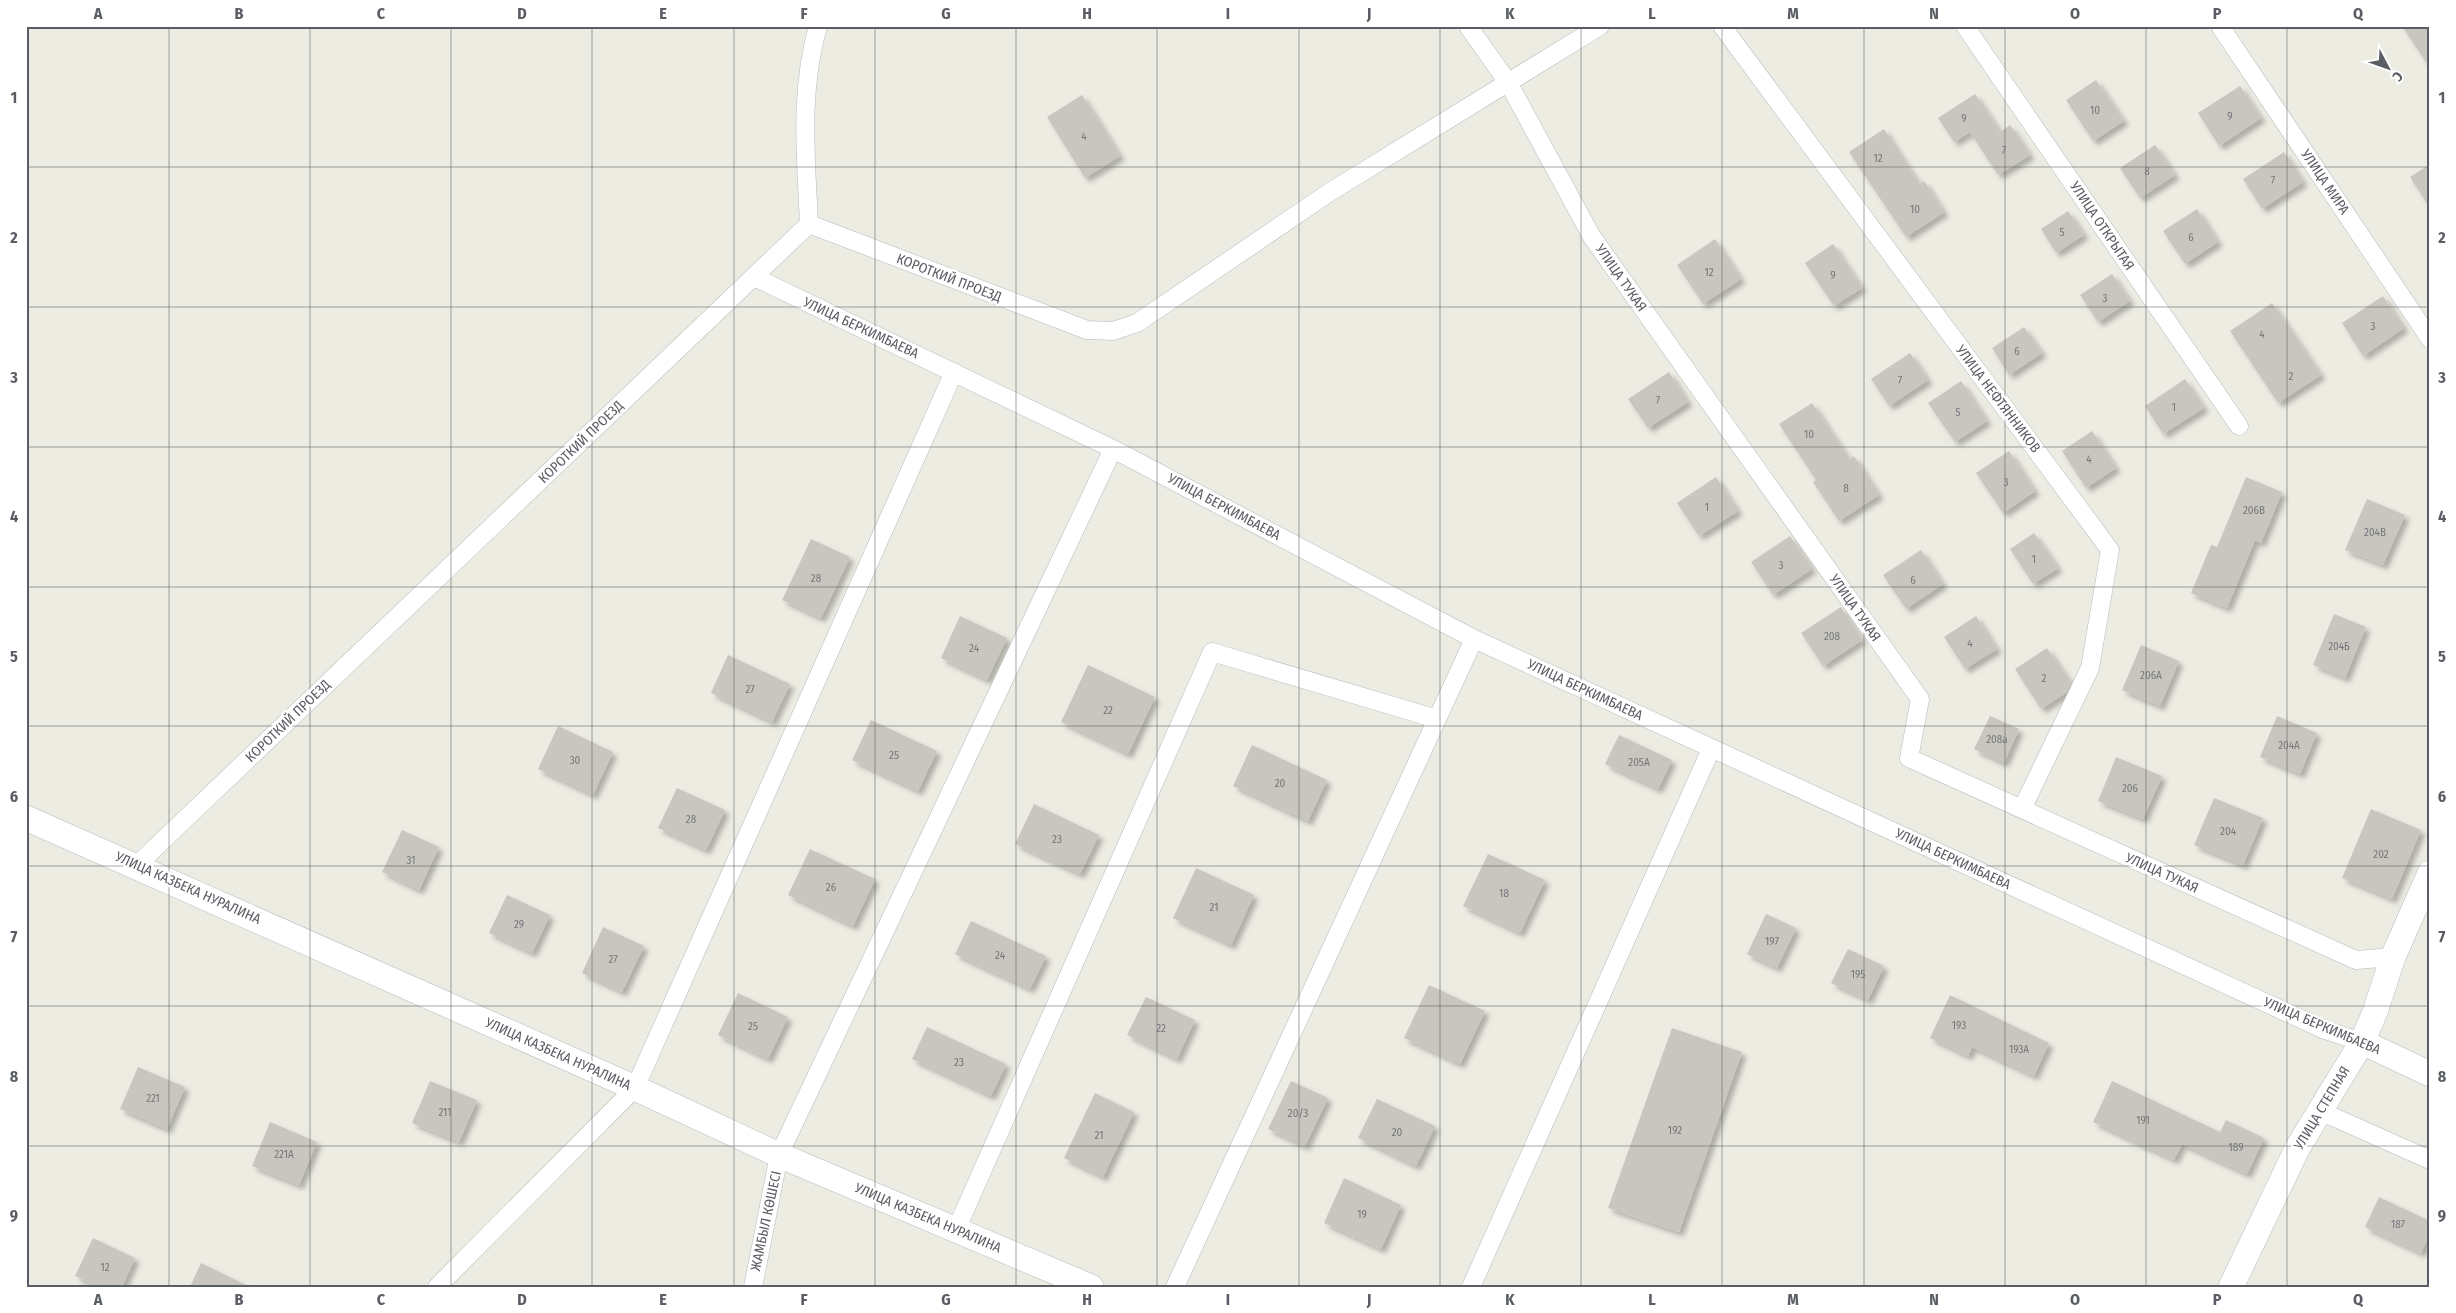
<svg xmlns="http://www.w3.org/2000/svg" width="2456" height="1313" font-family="'Fira Sans Condensed',sans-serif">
<defs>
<filter id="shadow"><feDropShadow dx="4.5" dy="4.5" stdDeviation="2.5" flood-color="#0004"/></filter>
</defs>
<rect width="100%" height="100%" fill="#edece2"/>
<path fill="#c8c6bf" filter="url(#shadow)" d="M2402,26h28v42z
M2096,80l28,41 -31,20 -27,-41z
M2240,86l21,32 -42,28 -21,-33z
M1975,94l25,38 10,-7 20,30 -32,20 -28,-43 -16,10 -16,-24z
M1082,95l38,61 -35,22 -38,-61z
M1884,129l35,55 5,-3 20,31 -38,25 -57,-85z
M2155,145l20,30 -35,23 -20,-30z
M2284,152l19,30 -41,27 -19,-30z
M2430,164v44l-20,-31z
M2197,209l21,33 -33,22 -22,-33z
M2068,211l16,24 -28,18 -15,-24z
M1715,239l26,40 -38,25 -26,-39z
M1833,244l29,44 -28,18 -29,-43z
M2112,274l18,27 -32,21 -18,-27z
M2383,296l21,32 -41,28 -21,-33z
M2272,303l49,72 -43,28 -48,-72z
M2024,327l18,26 -33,22 -17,-27z
M1910,353l18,27 -39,26 -18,-27z
M1669,372l19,30 -40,26 -20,-29z
M2185,379l19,29 -41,26 -18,-28z
M1961,381l26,40 -32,21 -27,-39z
M1812,403l37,56 5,-3 25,39 -40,26 -26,-39 3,-2 -37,-56z
M2092,431l24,37 -30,20 -24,-37z
M2009,451l26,40 -32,22 -27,-40z
M1716,477l22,34 -39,25 -22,-33z
M2246,477l36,15 -21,51 -6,-3 -28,68 -36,-15 20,-48 6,2z
M2367,499l38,16 -22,50 -38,-15z
M2034,533l24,35 -25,16 -23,-35z
M1790,536l22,33 -39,26 -22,-33z
M811,539l39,18 -29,61 -39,-18z
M1921,550l22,34 -37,25 -23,-34z
M1841,607l21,33 -39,26 -22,-33z
M2334,614l32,13 -21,51 -32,-13z
M960,616l47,22 -20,42 -46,-22z
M1976,616l21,33 -32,20 -21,-32z
M2141,645l38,16 -19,45 -38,-16z
M2047,648l24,35 -4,9 -26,17 -26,-40z
M728,655l62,29 -18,38 -61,-29z
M1088,665l67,32 -27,57 -67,-32z
M1990,716l29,13 -15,34 -30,-14z
M2277,716l40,17 -17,41 -40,-17z
M871,720l66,31 -19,40 -66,-31z
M558,726l55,26 -20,43 -55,-26z
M1619,735l53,25 -14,29 -53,-25z
M1252,745l75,35 -19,41 -75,-35z
M2116,757l46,19 -19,43 -45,-18z
M677,788l48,22 -19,40 -48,-22z
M2214,798l49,20 -20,47 -49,-20z
M1034,804l65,31 -19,39 -65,-30z
M2371,809l50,21 -29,69 -50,-21z
M402,830l37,17 -20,43 -37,-18z
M810,849l65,30 -22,47 -65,-31z
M1488,854l57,26 -25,53 -57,-27z
M1196,868l58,27 -23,50 -58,-27z
M507,895l43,20 -18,38 -43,-20z
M1766,914l30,14 -19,40 -30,-14z
M971,921l75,35 -16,33 -75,-35z
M603,927l41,19 -22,46 -40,-19z
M1848,949l36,17 -16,34 -37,-17z
M1429,985l56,26 -25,53 -56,-26z
M738,993l50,24 -20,42 -50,-24z
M1950,995l99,48 -15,33 -62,-29 -4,9 -38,-18z
M1146,997l49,23 -18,39 -50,-24z
M927,1027l79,37 -15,32 -79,-37z
M1672,1028l70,24 -63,180 -71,-24z
M138,1067l47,20 -18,42 -47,-20z
M430,1081l47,19 -18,42 -47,-19z
M1291,1081l37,17 -23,48 -37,-17z
M2112,1081l108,51 6,-12 38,18 -17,36 -65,-30 -8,16 -81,-38z
M1095,1093l39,19 -31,65 -39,-19z
M1377,1099l58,27 -19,40 -58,-28z
M270,1122l47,20 -18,43 -47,-19z
M1344,1178l57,27 -20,44 -57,-26z
M2379,1197l51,24v13l-9,19 -56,-26z
M93,1238l42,20 -13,29h-23l-24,-11z
M201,1263l49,24h-60z"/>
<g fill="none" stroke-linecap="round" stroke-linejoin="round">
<g stroke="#b7b9be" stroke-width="19">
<path id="street" d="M1468,26l41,58 83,153 328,462 -11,59 447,202 37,-3
M1722,26l388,524 -20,118 -68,141
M1965,26l274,400
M2220,26l210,313
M809,224c-3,-69 -10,-130 9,-198
M754,277l359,172 361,190 851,391 37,12
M137,865l672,-641 278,106 26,1 24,-8 193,-131 270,-166
M2320,1111l110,49
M956,1230l256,-578 225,67
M437,1287l198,-199 319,-716
M753,1287l26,-132 334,-706
M1175,1287l299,-648
M1471,1287l240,-538"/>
</g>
<g stroke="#b8bac0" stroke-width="26">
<path id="secondary" d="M26,818l609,270 144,67 312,132
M2362,1042l68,32
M2231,1287l67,-140 64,-105 13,-30 18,-55 37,-84"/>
</g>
<use href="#street" stroke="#fff" stroke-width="18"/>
<use href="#secondary" stroke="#fff" stroke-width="25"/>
</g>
<path fill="none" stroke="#5a5d63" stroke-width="1" stroke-opacity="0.55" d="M169,26v1261M310,26v1261M451,26v1261M592,26v1261M734,26v1261M875,26v1261M1016,26v1261M1157,26v1261M1299,26v1261M1440,26v1261M1581,26v1261M1722,26v1261M1864,26v1261M2005,26v1261M2146,26v1261M2287,26v1261M26,167h2404M26,307h2404M26,447h2404M26,587h2404M26,726h2404M26,866h2404M26,1006h2404M26,1146h2404"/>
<g text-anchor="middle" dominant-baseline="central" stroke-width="4.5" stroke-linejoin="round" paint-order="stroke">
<g font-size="11" fill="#76777a">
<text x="2095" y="110">10</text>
<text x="2230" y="116">9</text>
<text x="1964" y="118">9</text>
<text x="1084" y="136">4</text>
<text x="2004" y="150">7</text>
<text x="1878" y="158">12</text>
<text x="2147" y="171">8</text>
<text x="2273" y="180">7</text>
<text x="1915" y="209">10</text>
<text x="2062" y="232">5</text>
<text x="2191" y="237">6</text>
<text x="1709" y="272">12</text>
<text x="1833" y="275">9</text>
<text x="2105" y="298">3</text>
<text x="2373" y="326">3</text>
<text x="2262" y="334">4</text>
<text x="2017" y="351">6</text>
<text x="2291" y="376">2</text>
<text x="1900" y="380">7</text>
<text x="1658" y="400">7</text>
<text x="2174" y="407">1</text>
<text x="1958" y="412">5</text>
<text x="1809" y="434">10</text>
<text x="2089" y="459">4</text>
<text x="2006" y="482">3</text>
<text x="1846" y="488">8</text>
<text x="1707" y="507">1</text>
<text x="2254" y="510">206В</text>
<text x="2375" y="532">204В</text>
<text x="2034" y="559">1</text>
<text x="1781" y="565">3</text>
<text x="816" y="578">28</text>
<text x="1913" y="580">6</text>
<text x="1832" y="636">208</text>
<text x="1970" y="643">4</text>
<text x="2339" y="646">204Б</text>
<text x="974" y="648">24</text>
<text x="2151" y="675">206А</text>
<text x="2044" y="678">2</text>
<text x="750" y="689">27</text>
<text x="1108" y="710">22</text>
<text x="1997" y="739">208а</text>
<text x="2289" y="745">204А</text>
<text x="894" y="755">25</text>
<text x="575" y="760">30</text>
<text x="1639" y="762">205А</text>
<text x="1280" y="783">20</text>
<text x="2130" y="788">206</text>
<text x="691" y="819">28</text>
<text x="2228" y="831">204</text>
<text x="1057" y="839">23</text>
<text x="2381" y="854">202</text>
<text x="411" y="860">31</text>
<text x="831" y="887">26</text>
<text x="1504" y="893">18</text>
<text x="1214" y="907">21</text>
<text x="519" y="924">29</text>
<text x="1772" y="941">197</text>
<text x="1000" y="955">24</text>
<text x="613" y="959">27</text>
<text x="1858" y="974">195</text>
<text x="1959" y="1025">193</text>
<text x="753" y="1026">25</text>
<text x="1161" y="1028">22</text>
<text x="2019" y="1049">193А</text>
<text x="959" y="1062">23</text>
<text x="153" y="1098">221</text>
<text x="445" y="1112">211</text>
<text x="1298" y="1113">20/3</text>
<text x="2143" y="1120">191</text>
<text x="1675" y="1130">192</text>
<text x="1397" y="1132">20</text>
<text x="1099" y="1135">21</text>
<text x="2236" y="1147">189</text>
<text x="284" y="1154">221А</text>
<text x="1362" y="1214">19</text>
<text x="2398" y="1224">187</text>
<text x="105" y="1267">12</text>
</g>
<g font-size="14" fill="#5a5d63" stroke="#fff">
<text transform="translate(2325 182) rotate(56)">УЛИЦА МИРА</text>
<text transform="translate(2102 226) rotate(56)">УЛИЦА ОТКРЫТАЯ</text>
<text transform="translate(949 278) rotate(21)">КОРОТКИЙ ПРОЕЗД</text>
<text transform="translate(1621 278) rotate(55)">УЛИЦА ТУКАЯ</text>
<text transform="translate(861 328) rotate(25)">УЛИЦА БЕРКИМБАЕВА</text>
<text transform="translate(1998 399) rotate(53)">УЛИЦА НЕФТЯННИКОВ</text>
<text transform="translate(581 442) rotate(-44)">КОРОТКИЙ ПРОЕЗД</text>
<text transform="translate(1224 507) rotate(28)">УЛИЦА БЕРКИМБАЕВА</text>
<text transform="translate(1855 608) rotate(55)">УЛИЦА ТУКАЯ</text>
<text transform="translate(1585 690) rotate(25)">УЛИЦА БЕРКИМБАЕВА</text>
<text transform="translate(288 721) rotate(-44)">КОРОТКИЙ ПРОЕЗД</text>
<text transform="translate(1953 859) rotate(25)">УЛИЦА БЕРКИМБАЕВА</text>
<text transform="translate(2162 873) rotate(24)">УЛИЦА ТУКАЯ</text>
<text transform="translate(188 888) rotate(24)">УЛИЦА КАЗБЕКА НУРАЛИНА</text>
<text transform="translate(2322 1026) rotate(23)">УЛИЦА БЕРКИМБАЕВА</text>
<text transform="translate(558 1054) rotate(24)">УЛИЦА КАЗБЕКА НУРАЛИНА</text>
<text transform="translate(2322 1108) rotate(-59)">УЛИЦА СТЕПНАЯ</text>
<text transform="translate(928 1218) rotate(23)">УЛИЦА КАЗБЕКА НУРАЛИНА</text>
<text transform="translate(766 1221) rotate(-78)">ЖАМБЫЛ КӨШЕСІ</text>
</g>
</g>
<rect width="2456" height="1313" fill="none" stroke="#ffffff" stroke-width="55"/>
<g transform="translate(2388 68) rotate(131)" stroke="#ffffff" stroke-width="4" paint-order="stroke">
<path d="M0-4L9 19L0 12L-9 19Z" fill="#5a5d63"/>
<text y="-8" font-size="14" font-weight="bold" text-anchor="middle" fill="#5a5d63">С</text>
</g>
<rect x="28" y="28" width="2400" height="1258" fill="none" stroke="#5a5d63" stroke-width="2"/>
<g font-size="16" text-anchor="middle" font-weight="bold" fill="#5a5d63">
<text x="98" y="19">A</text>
<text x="239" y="19">B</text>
<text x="381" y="19">C</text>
<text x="522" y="19">D</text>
<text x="663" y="19">E</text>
<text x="804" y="19">F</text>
<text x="946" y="19">G</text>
<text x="1087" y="19">H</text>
<text x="1228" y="19">I</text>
<text x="1369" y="19">J</text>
<text x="1510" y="19">K</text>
<text x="1652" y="19">L</text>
<text x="1793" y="19">M</text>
<text x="1934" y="19">N</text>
<text x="2075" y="19">O</text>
<text x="2217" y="19">P</text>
<text x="2358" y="19">Q</text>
<text x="14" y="103">1</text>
<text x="2442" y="103">1</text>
<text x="14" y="243">2</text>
<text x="2442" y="243">2</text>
<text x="14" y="383">3</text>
<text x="2442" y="383">3</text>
<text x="14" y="522">4</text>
<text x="2442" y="522">4</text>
<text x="14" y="662">5</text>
<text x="2442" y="662">5</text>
<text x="14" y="802">6</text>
<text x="2442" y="802">6</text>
<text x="14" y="942">7</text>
<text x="2442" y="942">7</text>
<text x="14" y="1082">8</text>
<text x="2442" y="1082">8</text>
<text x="14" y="1221">9</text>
<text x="2442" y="1221">9</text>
<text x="98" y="1305">A</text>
<text x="239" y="1305">B</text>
<text x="381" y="1305">C</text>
<text x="522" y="1305">D</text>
<text x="663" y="1305">E</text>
<text x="804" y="1305">F</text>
<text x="946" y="1305">G</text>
<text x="1087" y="1305">H</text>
<text x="1228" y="1305">I</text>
<text x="1369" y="1305">J</text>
<text x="1510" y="1305">K</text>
<text x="1652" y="1305">L</text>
<text x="1793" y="1305">M</text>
<text x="1934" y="1305">N</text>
<text x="2075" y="1305">O</text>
<text x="2217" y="1305">P</text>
<text x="2358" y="1305">Q</text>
</g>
</svg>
